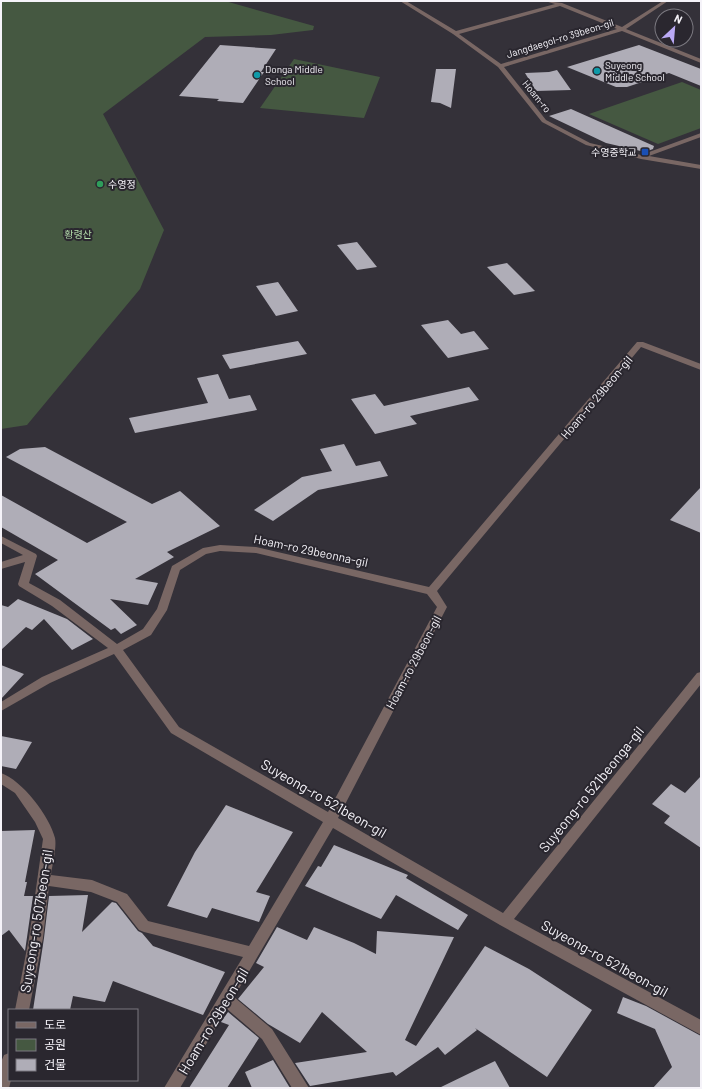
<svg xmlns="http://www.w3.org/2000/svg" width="702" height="1089" font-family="Barlow,'Noto Sans KR',sans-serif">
<rect width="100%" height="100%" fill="#343139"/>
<path fill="#455841" d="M1,1h224l89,25 -1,4 -42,5 -66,2 -102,77 61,116 -24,59 -113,136 -26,4z
M294,59l86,18 -16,41 -104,-10z
M682,82l19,8v38l-43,16 -69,-30z"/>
<path fill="#afadb7" d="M220,45l56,4 -15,23h3l-21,31 -26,-2 2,-2 -40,-3z
M639,45l62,24v17l-32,-13 -42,14h-11l-49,-20z
M436,69h20l-5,39 -11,-5 -9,-1z
M557,70l14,20 -35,1 -11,-18 24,-1z
M571,109l83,37 -1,3 -8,3 -39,-9 -57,-27z
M357,242l20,25 -20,3 -20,-25z
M507,263l28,28 -21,4 -27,-28z
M278,282l20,29 -22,5 -20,-30z
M448,320l13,14 13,-3 15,18 -41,9 -27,-33z
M298,341l9,13 -77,15 -8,-14z
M218,374l11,25 21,-4 7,15 -122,23 -6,-15 79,-15 -11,-25z
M469,387l10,13 -69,16 7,8 -42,10 -24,-35 24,-5 9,12z
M344,444l12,22 24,-5 8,15 -70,14 -45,31 -19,-11 48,-33 30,-6 -12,-22z
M45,447l107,57 28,-13 40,35 -53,26 7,5 -39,22 23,4 -10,22 -38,-6 27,26 -16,9 -6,-6 -4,2 -76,-56 23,-14 -57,-33v-32l86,48 40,-21 -121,-65 14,-8z
M701,487v46l-31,-13z
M18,599l49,20 26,20 -21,11 -28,-31 -12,11 -6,-3 -25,23v-45l7,2z
M1,665l23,9 -23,25z
M1,736l31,6 -16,27 -15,-3z
M701,776v72l-37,-25 6,-7 -18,-12 19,-20 14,9z
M226,805l67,27 -37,60 14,4 -11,26 -47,-14 -5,10 -40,-12 28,-54z
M35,830l-10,52h2l-3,14h9l-8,55 -16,-21 -8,6v-105z
M334,845l74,30 -2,3 62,37 -10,15 -62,-35 -15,24 -76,-33 13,-20 3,1z
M88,895l-6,37 30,-30 4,1 22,28 4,2 11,13 72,26 -22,43 -90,-34 -8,21 -32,-6 -3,14h-37l11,-72 5,-42z
M277,927l30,13 7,-13 40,16 22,11 1,-23 77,6 -49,103 11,6 69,-100 44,23 63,41 -45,67 -72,-49 2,2 -32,25 -7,-8 -42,29 -3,-4 -83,14 -15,-23 72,-11 -45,-40 -22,31 -32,-19 -30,-25 26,-32 -8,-4z
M623,997l23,9 55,30v52h-48l19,-21 -17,-38 -38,-16z
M228,1012l31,26 -32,50h-38l40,-63 -8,-3z
M273,1060l17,28h-38l-7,-16z
M495,1061l15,27h-71l33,-16z"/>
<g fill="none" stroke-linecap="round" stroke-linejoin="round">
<path fill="#796764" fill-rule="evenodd" d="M400,1h6l50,30 99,-27 -10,-3 17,2 60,24 41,-26h5l-42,28 75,30v4l-79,-32 -118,36 42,53 44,23 51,12 60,-22v4l-52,19 52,9v4l-60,-10 -55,-14 -44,-23 -44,-55 -45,-33zM560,6l57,23 -116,35 -42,-30z
M637,342h6l58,22v6l-60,-23 -204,244 10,16 -109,211 165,95 194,-240 4,-1v12l-187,235 187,101v15l-201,-110 -167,-97 -99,169 38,32 37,59h-17l-30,-49 -35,-30 -47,79h-16l79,-131 -99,-25 -5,-2 -22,-28 -26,-10 -42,-6 -6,52 -14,72h-14l14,-72 14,-99 -8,-17 -20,-29 -14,-9v-11c21,7 49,44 54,65 2,9 -3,28 -4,37l41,5 35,14 21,27 101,25 74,-124 -152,-89 -57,-79 -64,29 -49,28v-9l41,-25 66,-29 -56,-42 -33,-20 -1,-2 7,-22 -24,7v-7l22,-7 -22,-12v-7l35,18 1,2 -8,27 31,17 57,44 26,-15 14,-20 15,-43 31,-18 17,-3 36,2 173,40zM220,551l36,2 171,41 10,13 -109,205 -149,-85 -56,-77 28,-15 16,-25 13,-40 26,-16z
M9,1053v27h2l-2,8h-8v-26l3,-7z"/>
</g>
<g fill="#0f9aa8" stroke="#2a272f" stroke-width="1.5">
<circle cx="597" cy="71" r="4"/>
<circle cx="257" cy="75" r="4"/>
</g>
<rect fill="#1a4fb4" stroke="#2a272f" stroke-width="1.5" x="641" y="148" width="8" height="8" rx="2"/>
<circle fill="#2e9e5b" stroke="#2a272f" stroke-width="1.5" cx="100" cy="184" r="4"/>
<g text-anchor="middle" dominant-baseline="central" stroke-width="4" stroke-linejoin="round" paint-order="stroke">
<g font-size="10" fill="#f5f3f9" stroke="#2a272f">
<text transform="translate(560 38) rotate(-17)">Jangdaegol-ro 39beon-gil</text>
<text transform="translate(537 96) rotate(51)">Hoam-ro</text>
</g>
<g font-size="10" fill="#f5f3f9" stroke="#2a272f" text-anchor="start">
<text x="605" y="65">Suyeong<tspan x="605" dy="12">Middle School</tspan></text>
<text x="265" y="69">Donga Middle<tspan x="265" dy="12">School</tspan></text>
<text x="637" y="152" text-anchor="end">수영중학교</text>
<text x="108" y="184">수영정</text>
</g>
<g font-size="10" fill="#b6e0ad" stroke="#2a272f">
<text x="78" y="234">황령산</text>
</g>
<g font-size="12" fill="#f5f3f9" stroke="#2a272f">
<text transform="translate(596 397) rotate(-50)">Hoam-ro 29beon-gil</text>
<text transform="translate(311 550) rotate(12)">Hoam-ro 29beonna-gil</text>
<text transform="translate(413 662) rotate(-62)">Hoam-ro 29beon-gil</text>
</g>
<g font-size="14" fill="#f5f3f9" stroke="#2a272f">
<text transform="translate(591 789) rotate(-51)">Suyeong-ro 521beonga-gil</text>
<text transform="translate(324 798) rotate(30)">Suyeong-ro 521beon-gil</text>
<text transform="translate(36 921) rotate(-81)">Suyeong-ro 507beon-gil</text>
<text transform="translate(605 958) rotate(29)">Suyeong-ro 521beon-gil</text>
<text transform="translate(213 1021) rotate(-59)">Hoam-ro 29beon-gil</text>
</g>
</g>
<rect width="702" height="1089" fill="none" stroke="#f5f3f9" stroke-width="4"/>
<rect x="8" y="1009" width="130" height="72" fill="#2a272f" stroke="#7b7980"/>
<rect x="16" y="1022" width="20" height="6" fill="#796764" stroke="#7b7980"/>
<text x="44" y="1029" font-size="12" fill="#f5f3f9">도로</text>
<rect x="16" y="1039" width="20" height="12" fill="#455841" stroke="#7b7980"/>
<text x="44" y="1049" font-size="12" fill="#f5f3f9">공원</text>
<rect x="16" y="1059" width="20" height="12" fill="#afadb7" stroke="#7b7980"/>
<text x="44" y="1069" font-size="12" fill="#f5f3f9">건물</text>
<g transform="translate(674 28) rotate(26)"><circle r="19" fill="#2a272f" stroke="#7b7980"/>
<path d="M0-3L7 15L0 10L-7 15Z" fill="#bbaaf6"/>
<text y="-6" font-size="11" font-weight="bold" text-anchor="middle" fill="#f5f3f9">N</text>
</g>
</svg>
